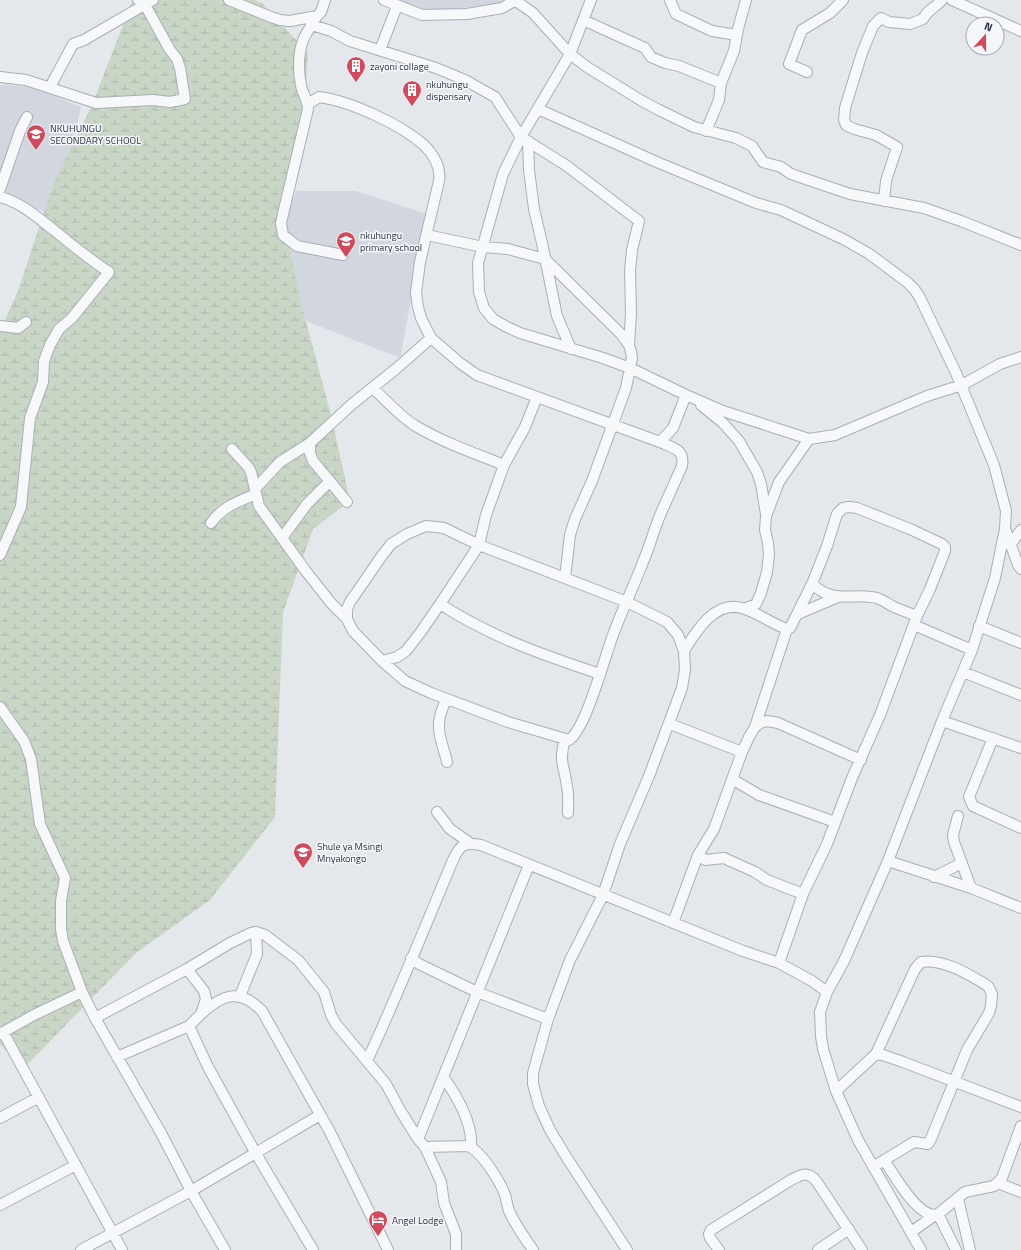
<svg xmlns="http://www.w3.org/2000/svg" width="1021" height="1250" font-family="'Titillium Web',sans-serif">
<defs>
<pattern id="wetland-marsh" width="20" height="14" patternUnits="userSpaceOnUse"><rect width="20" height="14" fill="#c9d6c5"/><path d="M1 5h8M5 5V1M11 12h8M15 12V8" fill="none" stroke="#adb8ab"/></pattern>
</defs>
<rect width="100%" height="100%" fill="#e4e7ec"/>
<path fill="#d2d6de" d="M392,0h116l-6,3 -71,9 -38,-10z
M0,85l30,1 51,21 -19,87 -17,18 -45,-17z
M296,191h60l71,23 -27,144 -142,-56z"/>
<path fill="url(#wetland-marsh)" d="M136,0h119l7,3 46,50 -6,86 -20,75 18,85 31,116 19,86 -37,28 -30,83 -8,205 -65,83 -74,53 -113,116 -23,-25v-713l18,-40 35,-106 39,-80 40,-103z"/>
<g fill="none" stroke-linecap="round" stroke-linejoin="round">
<g stroke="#a9aeb7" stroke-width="12">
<path id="minor" d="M229,0l42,17 9,3 10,1 27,-5 4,-4 4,-12
M384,0l38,15 45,-1 35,-6 14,-8
M591,0l-21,54 -49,83 -18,37 -25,89 1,29 5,16 9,11 12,7 15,7 83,25 27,10 56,27 37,16 86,28 26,-4 92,-39 35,-11 38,-21 21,-7
M670,0l6,14 36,17 25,4
M952,0l69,31
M516,1l17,12 37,41 17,13 55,34 17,9 35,17 42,11 16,8 11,16 18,5 10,7 59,20 74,14 37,13 60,24
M317,16c-4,7 -9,14 -13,22 -6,13 -6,33 -3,47 1,8 7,15 7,24l-25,105 -2,9 2,12 14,11 46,9
M583,20l62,28 6,9 14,6 14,3 42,17 -2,17 -13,31
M312,25l19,6 19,10 86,27 29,12 30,17 26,40 46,29 72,55 -7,29 -2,21 1,42 -2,32
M380,50l17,-44
M807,72l-18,-8 13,-34 28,-17 13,-13
M0,77l26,3 70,23 57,-3 17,2 15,-3 -5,-31 -3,-9 -7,-9 -25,-45 -7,-5
M721,83l13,-32 4,-22 8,-29
M50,87l23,-43 11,-4 69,-40
M308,104l11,-7c31,4 81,27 105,48 10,10 17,22 15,36l-19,81 -4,31 2,14 3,11 10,20 29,25 17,12 183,67c13,6 25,7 22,24 -7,16 -14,31 -21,47 -7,16 -11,33 -18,49 -9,24 -21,48 -30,73 -8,21 -27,94 -44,105l-61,-18 -77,-29 -26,-12 -23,-20 -29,-30 -6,-12v-10l3,-7 31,-45 10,-13 16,-10 19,-8 18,2 35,17 148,57 40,20 11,13 6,16 1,19 -3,18 -33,88 -29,68 -17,51 -33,65 -22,59 -15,54v11l6,22 11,24 17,28 60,92
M538,109l121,54 97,40 25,7 62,29 25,14 39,29 8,8 5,8 36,75 38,92 12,46 -1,18 -10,49 -23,72 -30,71 -54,140 -44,100 -17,31 -7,20 1,24 2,13 13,42 22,49 63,110
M528,141l1,29 5,39 8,34 15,73 14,33
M0,189l20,-58 7,-14
M0,197c21,5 38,21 55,34 17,14 35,29 54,41l-37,46 -13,11 -9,16 -6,16 -1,21 -13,36 -9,89 -21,48
M884,201l2,-20 11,-34 -21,-12 -22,-6 -8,-4 -2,-5 1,-12 17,-55 11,-27 8,-8 8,4 21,2 13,-5c5,-10 11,-10 19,-19
M427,235l56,12 25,2 37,10 76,75 8,11 2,7 1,6 -6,30 -34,93 -17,38 -5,16 -5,43
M0,326l18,2 8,-6
M373,388c13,13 26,27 41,37 28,17 60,28 90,40
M701,405l22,18 16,18 18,31 4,12 5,30
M660,442l13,-14 13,-33
M232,449l17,19 2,4 8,34 46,64 26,33 16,16
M255,489l25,-27 30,-19
M347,502l-34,-41 -3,-8v-10l41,-38 46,-37 34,-30
M211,523c11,-16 28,-22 45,-29
M1006,531l12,34 3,4
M282,538l25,-34 23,-23
M1010,545l11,-15
M812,584c23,21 39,8 65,14 6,2 11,6 17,9 7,3 15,6 23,9
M440,604c51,33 103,51 160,70
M744,609l12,-5 5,-11 6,-21 2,-17 -1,-12 -3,-13 1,-14 13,-34 30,-43
M798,614l40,-17
M914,625l58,25
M979,626l42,17
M684,651c12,-20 32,-53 61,-42 15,5 27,15 42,20l3,-1 22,-44 15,-38 10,-32 6,-6 6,-1 8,1 53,21 32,15 3,3v4l-15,38 -13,27 -37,99 -28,63 -25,66 -24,50 -24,69
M382,661l15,-4 9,-6 14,-18 20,-29 39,-59 7,-30 18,-50 21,-38 12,-30
M963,672l58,23
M446,699c-2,6 -5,12 -6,18 -4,15 4,31 7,45
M0,707l24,34 7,18 9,65 25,54 -4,23v28l2,12 19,51 13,26 66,115 30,58 34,59
M942,721l79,27
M670,724l72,28
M755,727l32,-98
M993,738l-24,59 4,9 48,22
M565,740c-7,21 0,28 2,47 2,8 1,17 1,26
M732,779l27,16 76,27
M437,812l13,17 20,14
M958,816l-5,19 1,7 17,46
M698,855l7,5 19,-2 31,14 12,8 36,14
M888,861l83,27 50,20
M934,877l28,-14
M673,923l25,-68 16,-26 28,-77 7,-15 6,-10 5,-4 7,-2 11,2 83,37
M411,958l8,6 58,28 71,27
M240,996l17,-42 -1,-22
M201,1014c22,-20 39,-26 61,-3l68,121 58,118
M95,1018l92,-49 43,-26 21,-10 5,-1 9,3 33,25 26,32 7,23 5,9 50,60 14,26 18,29 7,8 16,35 3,21 12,31v16
M189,1026l19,41 47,85 58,98
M3,1032l119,218
M0,1034l34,-19 48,-23
M117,1057l72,-31 12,-12 5,-15 -2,-8 -17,-22
M367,1061c31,-67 58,-134 86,-201 7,-16 12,-18 28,-15l262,106 36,12 33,18 15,11
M444,1078c13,18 29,46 27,69
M836,1091l40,-37 7,1 20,7 118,45
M0,1118l39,-21
M418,1139l111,-274
M425,1147l43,-1c13,5 32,35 37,49 2,6 2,12 5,18 6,13 15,25 23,37
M884,1160c9,13 35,61 54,54l27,-22 29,-6 8,-8 19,-52
M873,1167l41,-25 14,2 2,-3 37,-91 22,-37 2,-7 1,-12 -4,-8c-18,-11 -45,-28 -67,-24l-6,7 -39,85
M998,1183l23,9
M958,1199l12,51
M0,1205l76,-40
M938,1214l18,36
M911,1232l23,-16
M81,1250l110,-59 129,-76
M719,1250l-9,-12 -1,-4 2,-4 80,-50c12,-6 17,-9 26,2l45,68
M818,1250l31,-21"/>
</g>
<use href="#minor" stroke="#f7f8fa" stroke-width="10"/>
</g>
<defs>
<g id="building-pin" transform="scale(1)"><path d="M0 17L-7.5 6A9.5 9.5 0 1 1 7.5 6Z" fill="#d1495b" stroke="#f4f6f9"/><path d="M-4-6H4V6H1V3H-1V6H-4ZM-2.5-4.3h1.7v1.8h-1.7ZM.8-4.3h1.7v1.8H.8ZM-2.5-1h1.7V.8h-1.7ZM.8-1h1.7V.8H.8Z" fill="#fff"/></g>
<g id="school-pin" transform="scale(1)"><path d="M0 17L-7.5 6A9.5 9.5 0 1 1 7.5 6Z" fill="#d1495b" stroke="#f4f6f9"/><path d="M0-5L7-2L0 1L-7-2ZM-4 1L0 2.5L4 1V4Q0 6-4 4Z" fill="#fff"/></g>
<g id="hotel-pin" transform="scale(1)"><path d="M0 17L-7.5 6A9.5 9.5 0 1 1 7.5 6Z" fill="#d1495b" stroke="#f4f6f9"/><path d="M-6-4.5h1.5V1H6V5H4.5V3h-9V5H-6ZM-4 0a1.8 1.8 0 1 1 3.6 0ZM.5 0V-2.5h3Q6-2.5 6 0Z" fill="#fff"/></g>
</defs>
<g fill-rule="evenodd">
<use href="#building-pin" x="356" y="66"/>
<use href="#building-pin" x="412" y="90"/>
<use href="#school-pin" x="36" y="134"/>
<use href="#school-pin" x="346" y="241"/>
<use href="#school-pin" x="303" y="852"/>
<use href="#hotel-pin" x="378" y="1220"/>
</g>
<g text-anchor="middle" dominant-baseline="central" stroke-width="3" stroke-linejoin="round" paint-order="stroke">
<g font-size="10" fill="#2b3445" stroke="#f4f6f9" text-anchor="start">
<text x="370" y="66">zayoni collage</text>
<text x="426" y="84">nkuhungu<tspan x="426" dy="12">dispensary</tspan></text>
<text x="50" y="128">NKUHUNGU<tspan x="50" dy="12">SECONDARY SCHOOL</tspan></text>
<text x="360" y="235">nkuhungu<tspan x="360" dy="12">primary school</tspan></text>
<text x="317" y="846">Shule ya Msingi<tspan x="317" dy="12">Mnyakongo</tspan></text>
<text x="392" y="1220">Angel Lodge</text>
</g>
</g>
<g transform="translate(985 36) rotate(21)"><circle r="19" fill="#f4f6f9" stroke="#a4a8b1"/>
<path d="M0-3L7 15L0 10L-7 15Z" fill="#d1495b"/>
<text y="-6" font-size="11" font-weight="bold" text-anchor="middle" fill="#2b3445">N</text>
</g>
</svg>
